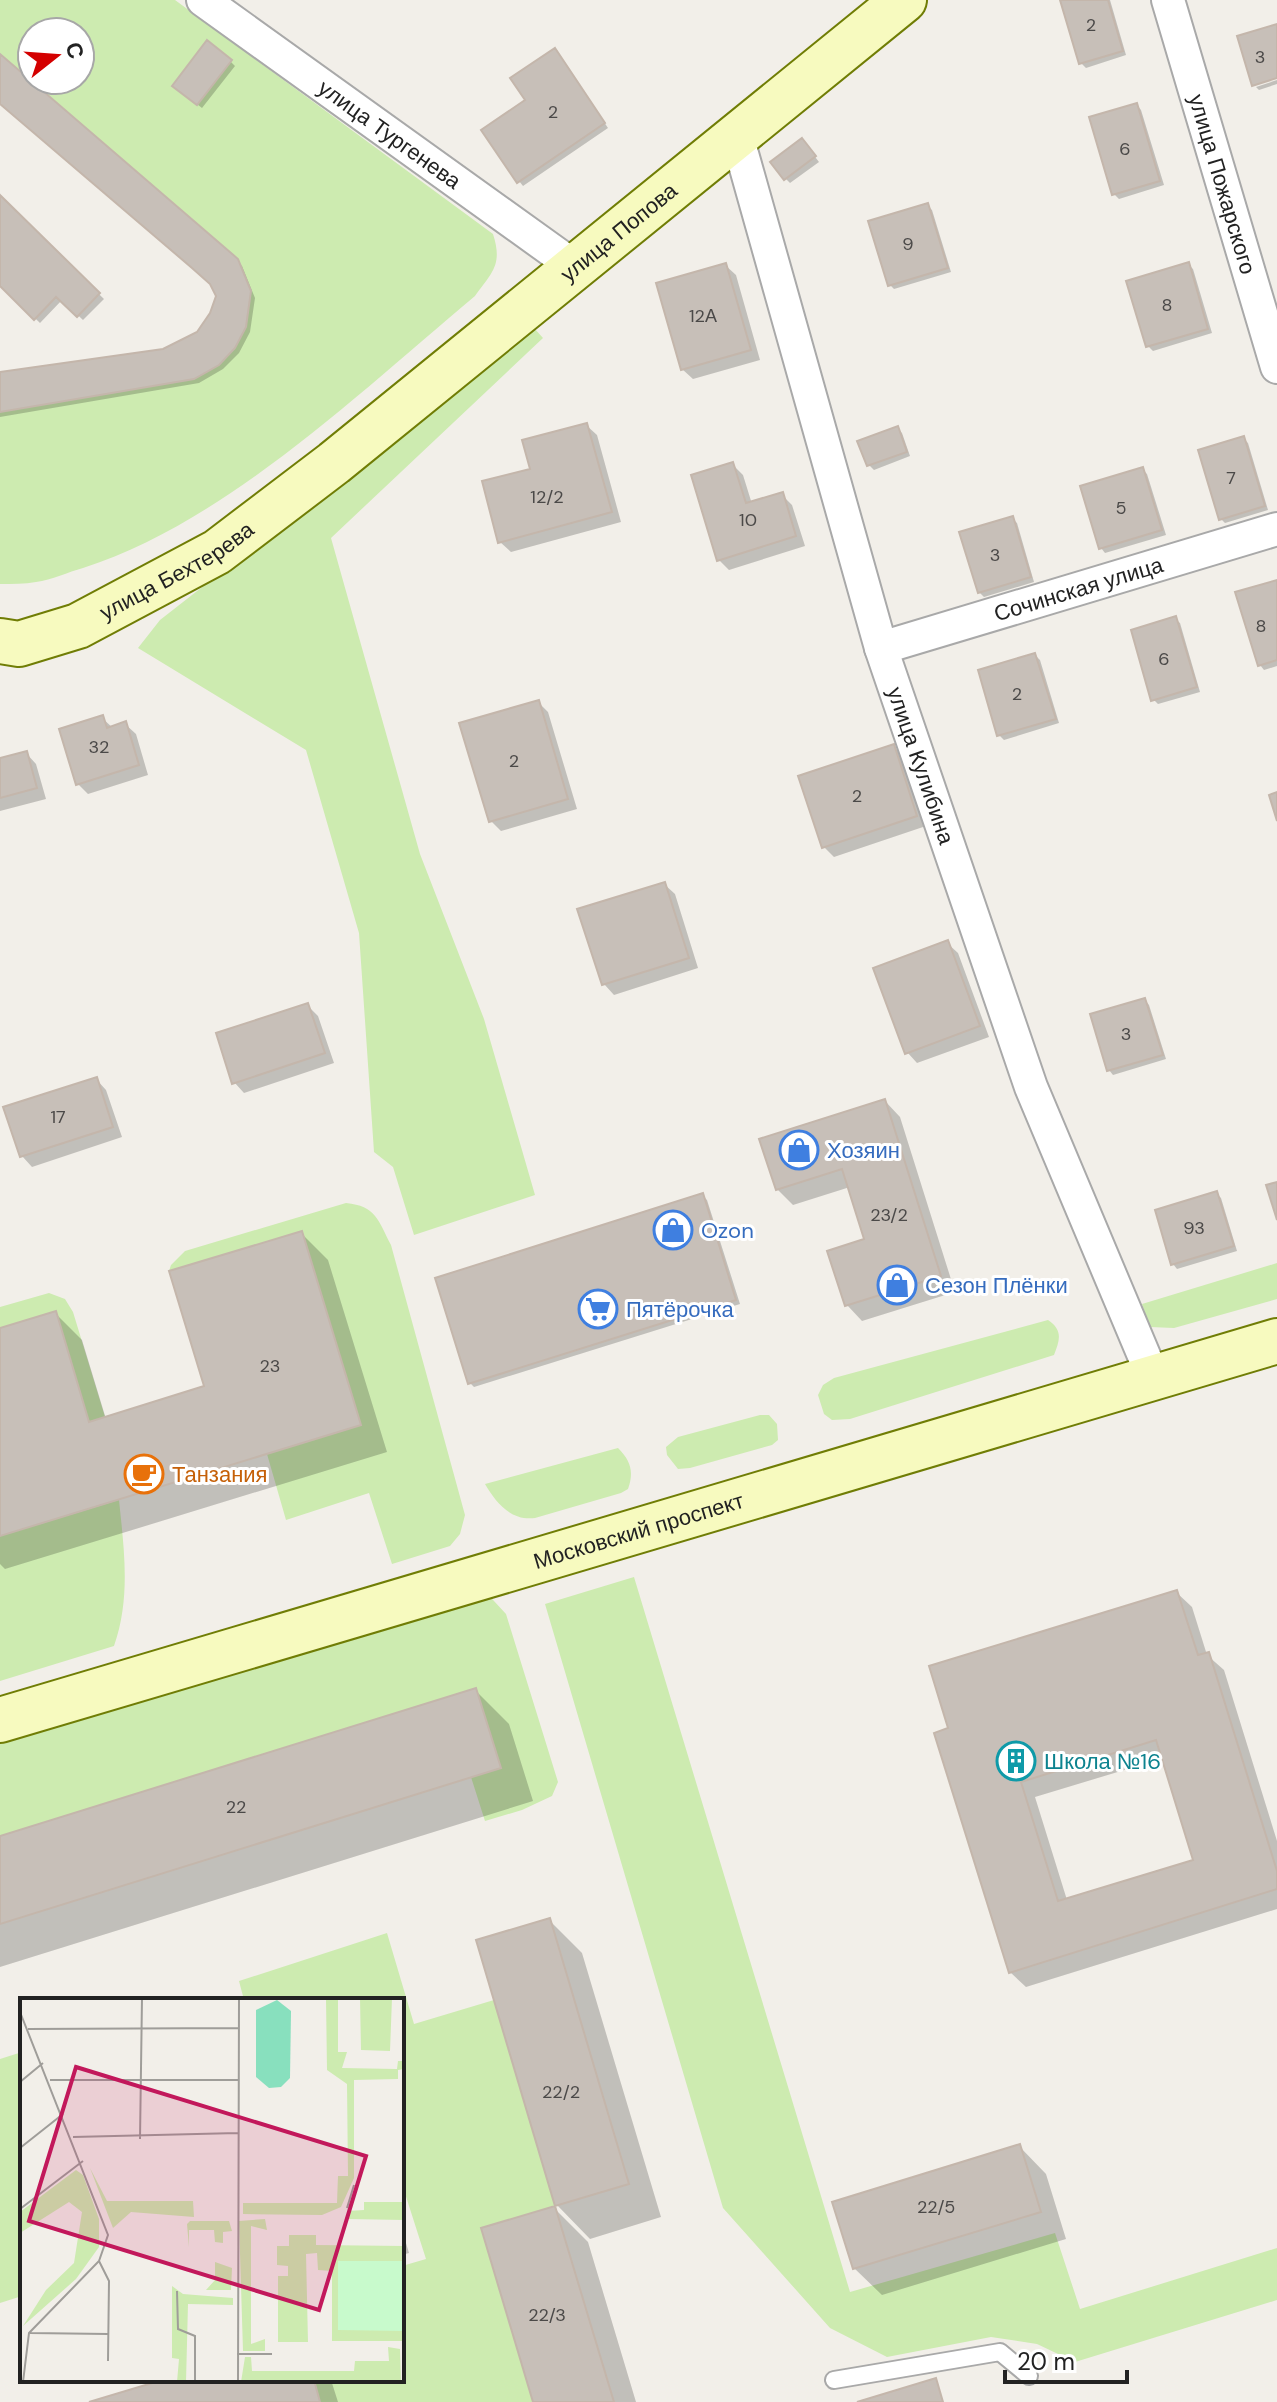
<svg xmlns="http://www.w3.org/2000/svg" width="1277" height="2402" font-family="'DM Sans',sans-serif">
<rect width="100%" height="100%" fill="#f2efe9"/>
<path fill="#cdebb0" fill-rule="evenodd" d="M0,0h175l318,234c10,31 -1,38 -18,62 -115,96 -249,226 -392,272 -15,4 -31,12 -47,14 -11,2 -24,2 -36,2v-172l194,-33 25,-14 16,-17 11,-21 5,-35 -13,-33 -238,-205zM32,32h48v48h-48z
M534,328l9,10 -212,200 89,316 64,165 51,176 -121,40 -21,-68 -19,-15 -15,-219 -53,-183 -168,-102 22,-28z
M346,1203c30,3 32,17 45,42l74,270 -5,19 -10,12 -58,18 -23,-71 -83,27 -19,-66 94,-29 -59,-194 -133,40 2,-6 14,-14z
M1277,1263v36l-103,29 -24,-1 -8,-23z
M49,1293l16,6 8,13 32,105 -16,5 -33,-111 -56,17v-21z
M1048,1320c15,10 12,20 6,35l-204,64 -18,1 -8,-6 -6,-19 5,-10 11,-7z
M760,1415h9l8,9 1,16 -6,5 -82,23 -12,1 -11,-14 -1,-8 12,-10z
M618,1448c13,13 16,24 10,41l-7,4 -86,25c-24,3 -39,-15 -50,-34z
M119,1500c5,49 12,98 -5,146l-114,35v-145z
M634,1577l216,715 205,-59 25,76 197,-61v52l-202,62 -38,-18 -46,-7 -104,20 -57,-29 -107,-120 -178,-604z
M482,1588l24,26 52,168 -6,14 -30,14 -37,11 -14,-44 30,-10 -25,-79 -476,148v-101z
M387,1933l27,91 80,-24 61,206 -74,23 52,173h-213l-6,-22h88v-114l24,-7 -24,-75v-184h-158l-5,-19z
M22,2052v244l-22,7v-244z"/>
<path fill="#0003" fill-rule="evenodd" d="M1062,0h48l16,55 -40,13 -5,-5z
M559,55l49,73 -85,58 -4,-5z
M0,57l242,209 13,32 -5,34 -11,21 -16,16 -24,14 -199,34v-43l164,-23 34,-18 14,-19 6,-18 -6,-12 -212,-182z
M230,61l5,5 -33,42 -23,-18z
M1277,80v4l-18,6 -3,-3z
M1137,105l4,5 23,75 -45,14 -5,-5z
M806,145l13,17 -29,21 -4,-4z
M0,197l104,102 -21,21 -21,-20 -22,23 -40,-39z
M927,205l5,5 19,62 -57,17 -4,-4z
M1188,264l5,5 19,64 -59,18 -5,-5z
M725,265l11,10 24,85 -67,19 -11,-10z
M586,425l11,10 24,87 -110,30 -11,-10 32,-72z
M897,428l5,5 8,23 -36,14 -5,-5z
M1243,438l5,5 20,67 -43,13 -5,-5z
M732,464l11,11 9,29 30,-9 10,10 13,41 -76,24 -10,-10z
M1142,469l5,5 19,61 -61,18 -4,-5z
M1012,518l5,5 17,59 -50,15 -5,-5z
M1277,582v84l-13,4 -4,-5z
M1175,619l5,4 20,69 -42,12 -5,-5z
M1035,655l5,5 19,63 -55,17 -5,-5z
M538,702l10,10 29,97 -76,22 -10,-10z
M102,718l11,10 12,-4 11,10 12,41 -60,19 -10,-10z
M893,746l10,11 23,69 -92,31 -10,-10z
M26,753l10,11 10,35 -46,12v-51z
M664,884l11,10 23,74 -84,27 -10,-11z
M947,943l11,10 31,84 -72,26 -10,-11z
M1145,1000l4,5 17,54 -53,16 -4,-5z
M308,1006l10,10 16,47 -90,30 -10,-11z
M96,1079l10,11 16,47 -90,30 -10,-11z
M885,1101l15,16 55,175 -93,29 -15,-16 20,-65 -17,-53 -57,18 -16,-16z
M1217,1194l4,4 16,53 -60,18 -4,-5z
M702,1195l5,5 33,104 -266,83 -4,-4z
M301,1233l27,27 59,192 -382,117 -5,-5v-234l55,-17 27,27 24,79 100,-31z
M1176,1592l16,15 15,48 17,15 53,171v68l-251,78 -16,-15 -60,-242zM1164,1758l31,103 -128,39 -32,-103z
M476,1691l33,33 24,77 -533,166v-129z
M549,1920l33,33 79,264 -71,22 -33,-34z
M1019,2146l27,28 20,65 -184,56 -28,-27z
M555,2209l33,33 48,160h-101z
M402,2230l7,23 -7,2z
M169,2380h162l7,22h-242z"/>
<path fill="#c7bfb8" stroke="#c4b6ab" stroke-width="2" fill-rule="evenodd" d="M1060,0h48l15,51 -44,13z
M1277,24v54l-25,8 -15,-50z
M207,40l25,20 -35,45 -25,-19z
M555,48l50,75 -88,60 -36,-53 44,-30 -15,-22z
M0,54l238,205 13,32 -5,36 -11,21 -16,17 -25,14 -194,33v-40l163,-23 34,-17 13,-19 6,-17 -6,-12 -18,-16 -192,-164z
M1137,103l23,78 -48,14 -23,-78z
M802,138l14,18 -32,24 -14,-18z
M0,195l100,98 -23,24 -21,-20 -22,23 -34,-34z
M928,203l20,65 -60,18 -20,-65z
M1189,262l19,67 -62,18 -20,-66z
M726,263l25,87 -70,20 -25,-87z
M587,423l25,89 -114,31 -16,-62 48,-12 -8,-29z
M898,426l9,26 -40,14 -10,-25z
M1244,436l21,70 -46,14 -21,-70z
M733,462l13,41 37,-11 13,44 -79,25 -26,-86z
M1143,467l19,63 -63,19 -19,-63z
M1013,516l18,61 -53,16 -19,-61z
M1277,580v80l-19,6 -23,-74z
M1176,616l21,71 -46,14 -20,-71z
M1035,653l21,66 -59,17 -19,-66z
M539,700l29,99 -79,23 -30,-99z
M103,715l4,13 19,-7 13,44 -63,20 -17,-56z
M894,744l23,72 -95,32 -24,-72z
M27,751l10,37 -37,10v-40z
M1277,792v29l-8,-26z
M665,882l24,76 -87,27 -25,-76z
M948,940l32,86 -75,28 -32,-86z
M1145,998l18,57 -56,16 -17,-57z
M308,1003l17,50 -93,31 -16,-51z
M97,1077l16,50 -93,30 -17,-50z
M885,1099l56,177 -96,30 -18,-55 37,-12 -22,-70 -66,21 -17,-51z
M1277,1182v38l-11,-35z
M1217,1191l17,55 -63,19 -16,-55z
M703,1193l33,107 -268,84 -33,-106z
M302,1231l59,194 -361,111v-208l56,-17 33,111 115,-36 -35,-115z
M1177,1590l21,65 11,-3 68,219v18l-268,84 -75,-240 14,-5 -19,-62zM1156,1740l37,120 -135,41 -37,-119z
M476,1688l25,80 -501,156v-88z
M550,1918l79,266 -74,22 -79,-266z
M1020,2144l21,68 -188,57 -21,-67z
M555,2206l59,196h-81l-52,-174z
M936,2378l7,24h-86z
M162,2380h152l6,22h-231z"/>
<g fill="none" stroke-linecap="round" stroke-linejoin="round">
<g stroke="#a9a9a9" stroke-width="20">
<path id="lane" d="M834,2380l166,-28 29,24"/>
</g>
<g stroke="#a9a9a9" stroke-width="36">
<g id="street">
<path id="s1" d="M203,0l372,267"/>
<path id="s2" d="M1168,0l109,367"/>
<path id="s3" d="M737,136l144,512 150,439 122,290"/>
<path id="s4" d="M881,648l396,-119"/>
</g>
</g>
<g stroke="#707d05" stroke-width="48">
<g id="secondary">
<path id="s5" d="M0,641l19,3 59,-18 139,-74 117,-89 570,-463"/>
<path id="s6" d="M0,1720l1277,-379"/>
</g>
</g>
<use href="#lane" stroke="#fff" stroke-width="16"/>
<use href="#street" stroke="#fff" stroke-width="32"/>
<use href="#secondary" stroke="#f7fabf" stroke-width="44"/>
</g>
<defs>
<g id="shop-ring" transform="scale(2)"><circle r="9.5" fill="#fff" stroke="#3f7fe0" stroke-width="1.5"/><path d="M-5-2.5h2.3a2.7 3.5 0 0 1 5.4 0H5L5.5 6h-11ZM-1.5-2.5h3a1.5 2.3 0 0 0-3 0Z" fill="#3f7fe0"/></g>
<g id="supermarket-ring" transform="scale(2)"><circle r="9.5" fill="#fff" stroke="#3f7fe0" stroke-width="1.5"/><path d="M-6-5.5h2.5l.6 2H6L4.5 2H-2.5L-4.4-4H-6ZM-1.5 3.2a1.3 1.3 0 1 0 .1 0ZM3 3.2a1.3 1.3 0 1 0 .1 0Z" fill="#3f7fe0"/></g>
<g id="cafe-ring" transform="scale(2)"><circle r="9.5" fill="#fff" stroke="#e8710a" stroke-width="1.5"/><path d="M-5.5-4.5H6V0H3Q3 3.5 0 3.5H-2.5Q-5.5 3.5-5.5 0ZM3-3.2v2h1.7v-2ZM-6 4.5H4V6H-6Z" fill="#e8710a"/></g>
<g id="building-ring" transform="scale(2)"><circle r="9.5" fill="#fff" stroke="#0f9aa8" stroke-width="1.5"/><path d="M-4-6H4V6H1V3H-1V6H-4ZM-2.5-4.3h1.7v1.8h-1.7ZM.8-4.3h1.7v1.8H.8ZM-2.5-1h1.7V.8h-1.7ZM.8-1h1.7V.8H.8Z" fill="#0f9aa8"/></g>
</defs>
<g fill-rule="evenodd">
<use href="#shop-ring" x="799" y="1150"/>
<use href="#shop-ring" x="673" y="1230"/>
<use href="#shop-ring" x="897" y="1285"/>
<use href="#supermarket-ring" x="598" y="1309"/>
<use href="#cafe-ring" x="144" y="1474"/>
<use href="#building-ring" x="1016" y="1761"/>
</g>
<g text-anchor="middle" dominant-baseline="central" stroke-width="6" stroke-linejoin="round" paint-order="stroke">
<g font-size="18" fill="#4b4948">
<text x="1091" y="25">2</text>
<text x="1260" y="57">3</text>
<text x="553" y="112">2</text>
<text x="1125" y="149">6</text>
<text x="908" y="244">9</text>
<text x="1167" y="305">8</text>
<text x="703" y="316">12А</text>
<text x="1231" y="478">7</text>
<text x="547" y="497">12/2</text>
<text x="1121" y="508">5</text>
<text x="748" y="520">10</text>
<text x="995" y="555">3</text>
<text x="1261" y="626">8</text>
<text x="1164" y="659">6</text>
<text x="1017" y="694">2</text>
<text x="99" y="747">32</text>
<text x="514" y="761">2</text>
<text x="857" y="796">2</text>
<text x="1126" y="1034">3</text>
<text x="58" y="1117">17</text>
<text x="889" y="1215">23/2</text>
<text x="1194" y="1228">93</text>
<text x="270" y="1366">23</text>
<text x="236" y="1807">22</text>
<text x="561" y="2092">22/2</text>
<text x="936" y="2207">22/5</text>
<text x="547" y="2315">22/3</text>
</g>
<g font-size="22" fill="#222" stroke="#fff">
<text stroke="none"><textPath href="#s1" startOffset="230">улица Тургенева</textPath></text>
<text stroke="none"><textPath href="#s2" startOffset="192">улица Пожарского</textPath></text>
<text stroke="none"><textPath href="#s5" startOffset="752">улица Попова</textPath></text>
<text stroke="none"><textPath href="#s5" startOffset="194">улица Бехтерева</textPath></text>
<text stroke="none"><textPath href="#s4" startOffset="206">Сочинская улица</textPath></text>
<text stroke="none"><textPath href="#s3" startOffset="656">улица Кулибина</textPath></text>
<text stroke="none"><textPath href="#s6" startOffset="666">Московский проспект</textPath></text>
</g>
<g font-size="22" fill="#366cbe" stroke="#fff" text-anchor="start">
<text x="827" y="1150">Хозяин</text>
<text x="701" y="1230">Ozon</text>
<text x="925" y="1285">Сезон Плёнки</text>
<text x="626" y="1309">Пятёрочка</text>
</g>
<g font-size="22" fill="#c56008" stroke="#fff" text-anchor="start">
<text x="172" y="1474">Танзания</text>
</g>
<g font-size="22" fill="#0d838f" stroke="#fff" text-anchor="start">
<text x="1044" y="1761">Школа №16</text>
</g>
</g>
<g transform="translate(20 1998)">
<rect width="384" height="384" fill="#f2efe9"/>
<path d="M306,0h12v54h9l-5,16 55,1 1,-8h6v8l-6,1v9l-44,1v98l-13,29 -19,8 -79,-1v-11h94l1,-27h10l-1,-92 -20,-14zM340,0h32l-2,53 -29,-1zM70,170l17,33h86l1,16 -63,-5 -18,16zM56,172l7,5 16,44v28l-23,32 -53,47 23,-36 28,-27 8,-51 -13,-10 -49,31v-21zM344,204h40v18l-56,-1v-8l16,-1zM245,221l2,11 -16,-4v118l14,-5v12h-22l-4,-130zM170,223h39l3,10 -9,1v11l-8,-1 -1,-12h-25v17l-2,-23zM269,237h27v10l88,1v15l-66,1 66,69v10h-72v-70l-14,-1 -1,-17 -11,1 2,88h-30v-66h10v-10l-11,-1v-19h12zM195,264l17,6 -1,22h-25l9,-10zM152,288l11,8 50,4v7l-45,-1 -2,78h-9l2,-23 -7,-1zM368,349l12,2 1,33h-160l4,-25h6l1,14h102l1,-10h34z" fill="#cdebb0"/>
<path d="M318,263h66v70l-66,-1z" fill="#c8facc"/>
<path d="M257,2l14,11 -1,67 -9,9 -12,1 -13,-11v-67z" fill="#88e0be"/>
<path fill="none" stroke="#9f9d99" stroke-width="2" d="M0,14l88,223 -9,26 -70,72 -6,49M8,31l211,-1M30,82h189M0,84l23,-19M53,139l165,-4M120,141l2,-141M0,150l43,-34M327,210l7,-23M0,211l63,-48M79,263l10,20 -1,80M157,293l1,38 17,7v46M10,335l78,1M217,356h35M218,384l1,-384M383,384v-37"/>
<path fill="#c2185b" fill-opacity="0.15" stroke="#c2185b" stroke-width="4" d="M56,69l290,89 -47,154 -290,-89z"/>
<rect width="384" height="384" fill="none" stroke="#222" stroke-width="4"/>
</g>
<g transform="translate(56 56) rotate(73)"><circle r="38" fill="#ffffff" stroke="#a7a7a7" stroke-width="2"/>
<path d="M0-6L14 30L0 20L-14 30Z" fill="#d40000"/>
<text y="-12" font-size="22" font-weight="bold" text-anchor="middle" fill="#222222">С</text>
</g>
<path d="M1005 2370v12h122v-12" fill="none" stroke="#222222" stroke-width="4"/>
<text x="1017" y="2370" font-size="24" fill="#222222" stroke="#ffffff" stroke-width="6" paint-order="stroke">20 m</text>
</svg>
